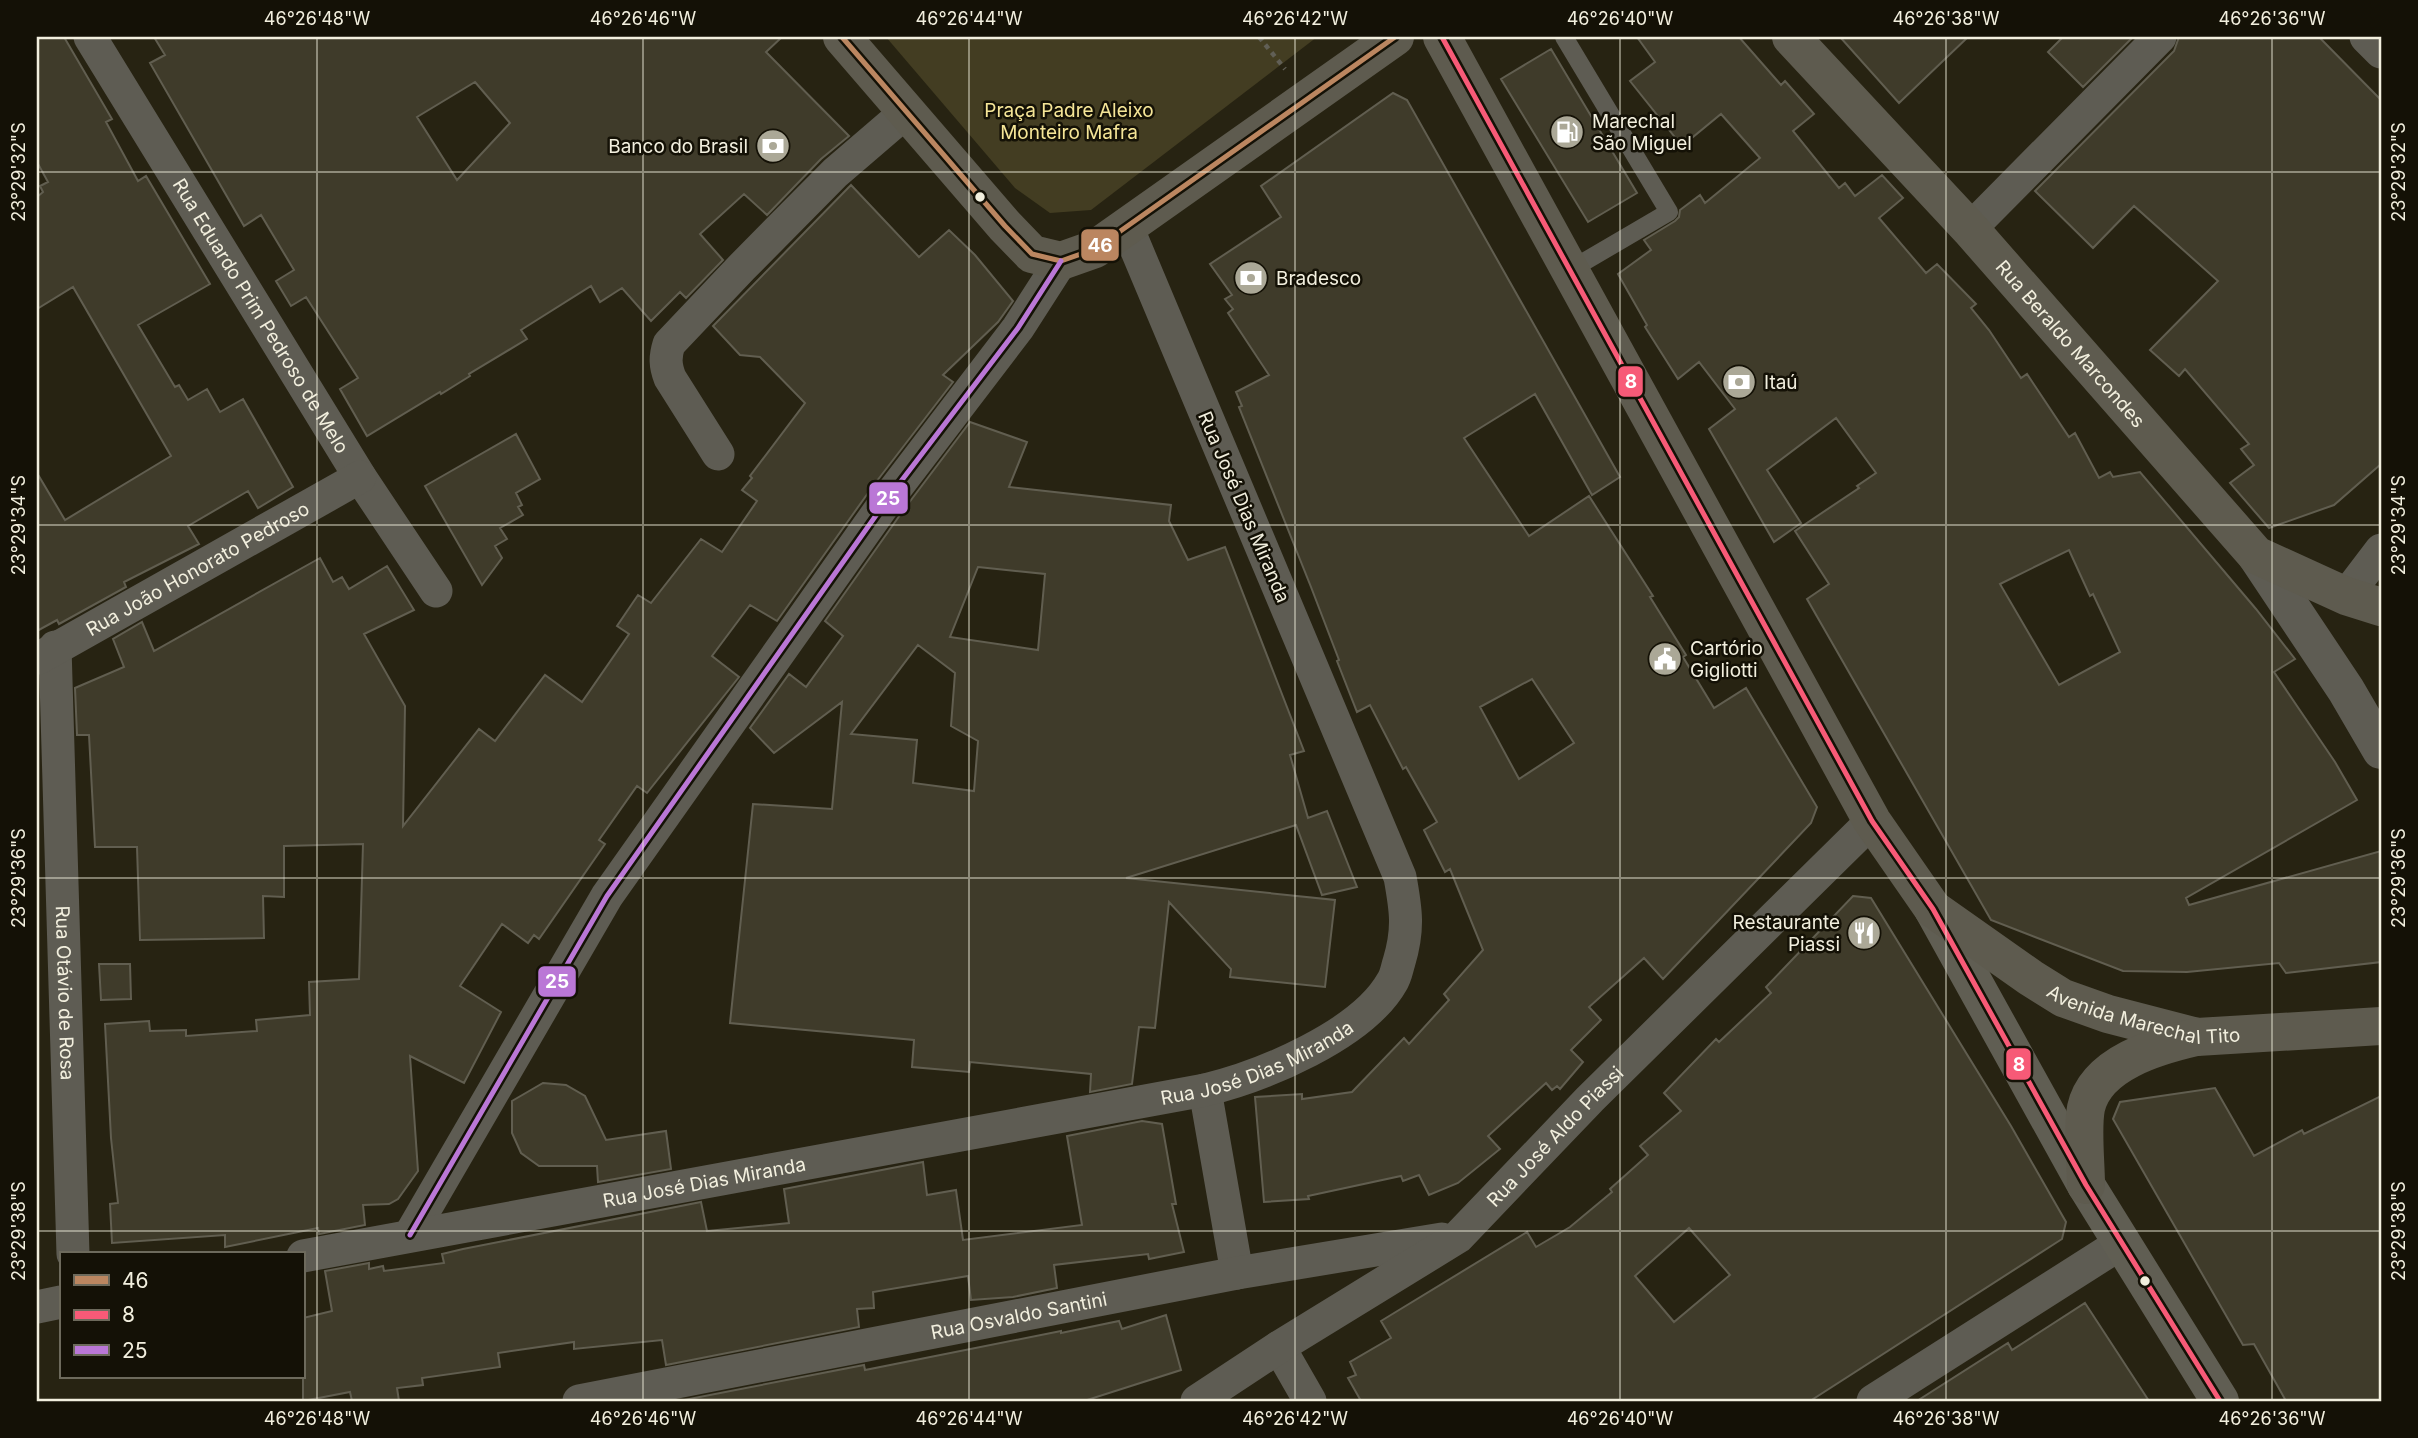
<svg xmlns="http://www.w3.org/2000/svg" width="2418" height="1438" font-family="Inter,sans-serif">
<rect width="100%" height="100%" fill="#272312"/>
<path fill="#433d22" d="M886,37h431l-226,173 -41,3 -35,-25z"/>
<path fill="#3f3b2a" stroke="#615e50" stroke-width="2" fill-rule="evenodd" d="M37,37h27l48,82 -6,3 32,59 8,-5 64,108 -72,41 37,62 4,-2 9,15 19,-11 13,23 23,-13 50,88 -35,21 -10,-17 -60,35 11,18 -75,38 2,5 -67,37 -2,-4 -20,11v-158l28,47 106,-64 -98,-169 -36,22v-112l6,-5 -3,-6 8,-4 -11,-20z
M154,37h628l-16,15 83,84 -28,23 -54,56 -23,-21 -44,40 23,26 -37,38 -6,-6 -29,29 -29,-33 -22,14 -9,-16 -70,44 6,9 -58,35 1,2 -29,18 -1,-2 -73,44 -27,-47 18,-11 -52,-81 -15,9 -15,-25 18,-11 -33,-55 -17,11 -94,-163 15,-8zM475,82l35,41 -53,57 -40,-63z
M1637,37h102l42,48 4,-4 29,33 -21,17 46,57 6,-5 10,13 27,-21 21,23 -24,20 47,55 11,-9 39,40 -5,4 18,22 32,48 6,-4 42,63 6,-4 24,45 11,-6 3,5 27,-5 116,137 39,50 -21,13 61,90 22,38 -171,98 3,7 192,-54v111l-95,11 -7,-10 -92,9 -64,-1 -132,-51 -184,-321 22,-15 -34,-53 64,-43 -2,-2 19,-13 -40,-55 -69,52 34,53 -27,19 -65,-113 26,-20 -36,-47 -21,17 -33,-52 2,-2 -29,-51 33,-24 -7,-10 31,-19 4,-4 1,-7 20,-15 5,8 55,-45 -39,-44 -39,32 -52,-65 25,-19zM2069,550l21,46 3,-2 27,58 -61,33 -59,-101z
M1840,37h128l-69,66z
M2063,37h70l-50,50 -35,-35z
M2179,37h140l62,63v364l-47,41 -65,23 -39,-45 24,-18 -13,-16 8,-5 -64,-75 -6,7 -29,-26 68,-69 -84,-75 -41,42 -58,-57 139,-140z
M1551,49l86,144 -49,29 -87,-143z
M1393,93l14,7 213,377 -28,18 -57,-101 -71,44 65,98 60,-40 64,100 -3,1 36,58 -3,2 31,51 32,-20 71,119 -6,16 -148,156 -19,-21 -55,49 12,13 -30,30 12,12 -23,27 -3,-3 -5,4 -6,-7 -58,53 12,13 -42,34 -29,12 -10,-20 -16,6 -2,-5 -93,20 1,3 -45,3 -9,-105 47,-3v5l50,-7 52,-54 5,6 40,-44 -5,-6 39,-44 -33,-81 -5,3 -21,-42 13,-8 -31,-55 -3,2 -33,-64 -13,7 -20,-51 2,-1 -28,-73 -72,-180 3,-1 -6,-14 33,-17 -41,-62 5,-4 -8,-10 7,-4 -22,-31 71,-47 -20,-31zM1532,679l42,64 -55,36 -39,-72z
M851,185l68,72 30,-27 26,25 38,46 -15,21 -55,53 10,7 -80,104 -96,135 -27,-16 -38,51 27,21 -92,116 -10,-7 -38,54 6,4 -66,95 -5,-4 -6,8 -26,-19 -42,62 41,26 -37,71 -54,-27 8,115 -20,28 -9,5 -26,1 2,20 -46,9 -1,-6 -93,19v-12l-113,8 -2,-39 8,-1 -7,-65 -6,-114 44,-3 1,10 36,-1v6l71,-5 -1,-11 54,-5 -1,-33 50,-3 4,-135 -79,2v51l-21,-1 1,42 -124,2 -3,-93h-42l-6,-112h-12l-2,-47 49,-21 -11,-28 29,-17 12,29 166,-93 13,24 9,-5 7,12 38,-23 27,44 -50,24 41,72 -2,120 76,-97 16,12 50,-66 37,27 47,-68 -12,-8 21,-31 13,8 50,-64 21,13 35,-51 -15,-11 10,-12 -2,-2 55,-73 -45,-46 -20,-2 -27,-29z
M970,422l57,20 -18,45 162,18 -2,16 19,39 37,-13 79,204 -14,4 18,63 19,-7 30,76 -35,8 -26,-70 -170,53 209,22 -10,87 -95,-10 1,-8 -62,-67 -14,126 -16,-1 -7,57 -42,8 1,-18 -121,-12 -1,10 -57,-5 2,-27 -184,-17 23,-219 79,5 10,-107 -68,51 -24,-25 39,-54 17,13 37,-51 -18,-15 80,-113zM978,567l67,7 -7,76 -88,-13zM918,645l37,28 -4,53 27,15 -4,50 -61,-8 4,-43 -66,-6z
M516,434l24,45 -24,14 6,12 -4,2 5,8 -23,13 7,11 -12,7 7,12 -20,27 -57,-99z
M1853,896l18,2 140,228 55,96 -4,17 -252,162h-449l-13,-23 8,-3 -6,-13 41,-24 -10,-17 146,-89 9,15 34,-20 42,-35 -2,-3 38,-34 -8,-9 41,-35 -17,-18 52,-54 3,3 52,-49 -5,-6zM1689,1228l41,47 -56,47 -39,-46z
M99,964h31l1,35 -30,1z
M543,1083l23,2 19,11 21,44 60,-9 5,38 -73,13 -1,-16h-58l-18,-13 -9,-20v-32z
M2215,1088l39,68 48,-26 2,4 77,-38v305h-95l-32,-57 -11,1 -130,-226 7,-17z
M1142,1121l20,3 14,80h-4l12,48 -35,7 -1,-5 -94,11 3,23 -44,9 -42,3 -3,-24 -95,16 1,16 -17,1 2,18 -193,38 -4,-25 -88,9v-7l-76,11 2,14 -78,11 1,7 -26,3 2,13h-47l-2,-9 -47,9v-83l29,-7 -7,-40 44,-8v6l14,-3 1,5 60,-8 -2,-9 21,-5 238,-47 6,29 82,-8 -5,-34 139,-27 4,33 29,-5 7,50 119,-15 -15,-89z
M2085,1303l64,98h-232l91,-58 4,7z
M1166,1315l15,55 -97,31h-405l185,-36 1,5 196,-39v2l58,-12 3,8z"/>
<g fill="none" stroke-linecap="round" stroke-linejoin="round">
<path stroke="#615f56" stroke-width="4.5" stroke-dasharray="5 5" stroke-linecap="butt" d="M1259,37l26,32"/>
<path stroke="#5e5c53" stroke-width="18" d="M1564,37l105,175 -99,58"/>
<g stroke="#5e5c53" stroke-width="33">
<path id="s1" d="M90,37l270,440 76,114"/>
<path d="M2366,37l15,15"/>
<path d="M1970,229l190,-192"/>
<path d="M718,454l-48,-76c-5,-13 -5,-21 -1,-34l73,-77 93,-94 71,-61"/>
<path d="M2346,596l35,-46"/>
<path id="s2" d="M55,647l18,607"/>
<path id="s3" d="M39,658l321,-181"/>
<path d="M1205,1090l32,183"/>
<path d="M410,1235l197,-339 282,-399 129,-169 43,-67"/>
<path id="s4" d="M303,1256l902,-166c58,-14 157,-55 187,-108 4,-6 5,-14 7,-20 10,-33 7,-52 1,-85l-273,-650"/>
<path d="M37,1307l24,-5"/>
<path d="M1279,1347l31,54"/>
<path id="s5" d="M579,1401l658,-128 205,-34"/>
<path id="s6" d="M1197,1401l82,-54 179,-110 132,-138 282,-278"/>
<path d="M1873,1401l250,-159"/>
</g>
<path stroke="#5e5c53" stroke-width="38" d="M2256,555l90,135 35,60"/>
<path stroke="#605e53" stroke-width="38" d="M1933,909l153,276 134,216"/>
<g stroke="#5e5b4f" stroke-width="38">
<path d="M842,37l163,189 27,28 29,7 34,-12 300,-212"/>
<path id="s7" d="M1442,37l430,784 61,88 98,69 32,20 45,16 89,23 184,-11"/>
<path id="s8" d="M1791,37l179,192 286,326 90,41 35,11"/>
<path d="M2086,1185c0,-21 -4,-57 0,-77 10,-45 71,-62 110,-71"/>
</g>
<g stroke="#141106" stroke-width="10">
<path id="bus-1" d="M842,37l163,189 27,28 29,7 34,-12 300,-212"/>
</g>
<g stroke="#141106" stroke-width="10">
<path id="bus-2" d="M1442,37l430,784 61,88 153,276 134,216"/>
</g>
<g stroke="#141106" stroke-width="10">
<path id="bus-3" d="M410,1235l197,-339 282,-399 129,-169 43,-67"/>
</g>
<use href="#bus-1" stroke="#bb8660" stroke-width="5"/>
<use href="#bus-2" stroke="#f75a77" stroke-width="5"/>
<use href="#bus-3" stroke="#ba77d6" stroke-width="5"/>
</g>
<path fill="none" stroke="#f2efde" stroke-width="2" stroke-opacity="0.45" d="M317,37v1364M643,37v1364M969,37v1364M1295,37v1364M1620,37v1364M1946,37v1364M2272,37v1364M37,172h2344M37,525h2344M37,878h2344M37,1231h2344"/>
<defs>
<g id="fuel-disc" transform="scale(1.75)"><circle r="9.5" fill="#aba897" stroke="#141106"/><path d="M-5.5-6h7V0h2V4h1.3V-2.5L3-4.5l.8-.8L6-3V5H2.5V1h-1V6h-7ZM-4.2-4.7v3.2H.2V-4.7Z" fill="#fff"/></g>
<g id="bank-disc" transform="scale(1.75)"><circle r="9.5" fill="#aba897" stroke="#141106"/><path d="M-6-4H6V4H-6ZM0-2.3a2.3 2.3 0 1 0 0 4.6a2.3 2.3 0 1 0 0-4.6Z" fill="#fff"/></g>
<g id="civic-disc" transform="scale(1.75)"><circle r="9.5" fill="#aba897" stroke="#141106"/><path d="M-.6-6.5H3V-4.5H.6V-3L4-1V1h2V6H-6V1h2V-1L-.6-3ZM-1.2 2.5V6h2.4V2.5Z" fill="#fff"/></g>
<g id="restaurant-disc" transform="scale(1.75)"><circle r="9.5" fill="#aba897" stroke="#141106"/><path d="M-5-6h1v4h1v-4h1v4h1v-4h1v5L-1.5 .5V6h-2V.5L-5-1ZM5-6V6H3V1.5H1.5Q1.5-4 5-6Z" fill="#fff"/></g>
</defs>
<g fill-rule="evenodd">
<use href="#fuel-disc" x="1567" y="132"/>
<use href="#bank-disc" x="773" y="146"/>
<use href="#bank-disc" x="1251" y="278"/>
<use href="#bank-disc" x="1739" y="382"/>
<use href="#civic-disc" x="1665" y="659"/>
<use href="#restaurant-disc" x="1864" y="933"/>
</g>
<g fill="#f2efde" stroke="#141106" stroke-width="2.5">
<circle cx="980" cy="197" r="6"/>
<circle cx="2145" cy="1281" r="6"/>
</g>
<g text-anchor="middle" dominant-baseline="central" stroke-width="5" stroke-linejoin="round" paint-order="stroke">
<g font-size="19" fill="#f5e597" stroke="#141106">
<text x="1069" y="110">Praça Padre Aleixo<tspan x="1069" dy="22">Monteiro Mafra</tspan></text>
</g>
<g font-size="19" fill="#f2efde" stroke="#141106" text-anchor="start">
<text x="1592" y="121">Marechal<tspan x="1592" dy="22">São Miguel</tspan></text>
<text x="748" y="146" text-anchor="end">Banco do Brasil</text>
<text x="1276" y="278">Bradesco</text>
<text x="1764" y="382">Itaú</text>
<text x="1690" y="648">Cartório<tspan x="1690" dy="22">Gigliotti</tspan></text>
<text x="1840" y="922" text-anchor="end">Restaurante<tspan x="1840" dy="22">Piassi</tspan></text>
</g>
<g font-size="19" fill="#f2efde" stroke="#141106">
<text stroke="none"><textPath href="#s1" startOffset="327">Rua Eduardo Prim Pedroso de Melo</textPath></text>
<text stroke="none"><textPath href="#s8" startOffset="415">Rua Beraldo Marcondes</textPath></text>
<text transform="translate(1244 507) rotate(67)">Rua José Dias Miranda</text>
<text stroke="none"><textPath href="#s3" startOffset="182">Rua João Honorato Pedroso</textPath></text>
<text stroke="none"><textPath href="#s2" startOffset="346">Rua Otávio de Rosa</textPath></text>
<text stroke="none"><textPath href="#s7" startOffset="1242">Avenida Marechal Tito</textPath></text>
<text stroke="none"><textPath href="#s4" startOffset="975">Rua José Dias Miranda</textPath></text>
<text stroke="none"><textPath href="#s6" startOffset="448">Rua José Aldo Piassi</textPath></text>
<text stroke="none"><textPath href="#s4" startOffset="408">Rua José Dias Miranda</textPath></text>
<text stroke="none"><textPath href="#s5" startOffset="448">Rua Osvaldo Santini</textPath></text>
</g>
</g>
<g stroke="#141106" stroke-width="2.5">
<rect x="1080" y="228" width="40" height="34" rx="7" fill="#bb8660"/>
<rect x="1617" y="365" width="27" height="33" rx="7" fill="#f75a77"/>
<rect x="868" y="481" width="41" height="34" rx="7" fill="#ba77d6"/>
<rect x="537" y="965" width="40" height="33" rx="7" fill="#ba77d6"/>
<rect x="2005" y="1047" width="27" height="34" rx="7" fill="#f75a77"/>
</g>
<g font-size="19" text-anchor="middle" font-weight="bold" fill="#fff">
<text x="1100" y="252">46</text>
<text x="1631" y="388">8</text>
<text x="888" y="505">25</text>
<text x="557" y="988">25</text>
<text x="2019" y="1071">8</text>
</g>
<rect width="2418" height="1438" fill="none" stroke="#141106" stroke-width="77"/>
<rect x="60" y="1252" width="245" height="126" fill="#141106" stroke="#6d6a5c" stroke-width="2"/>
<rect x="74" y="1275" width="35" height="10" fill="#bb8660" stroke="#6d6a5c" stroke-width="2"/>
<text x="122" y="1288" font-size="21" fill="#f2efde">46</text>
<rect x="74" y="1310" width="35" height="10" fill="#f75a77" stroke="#6d6a5c" stroke-width="2"/>
<text x="122" y="1322" font-size="21" fill="#f2efde">8</text>
<rect x="74" y="1345" width="35" height="10" fill="#ba77d6" stroke="#6d6a5c" stroke-width="2"/>
<text x="122" y="1358" font-size="21" fill="#f2efde">25</text>
<rect x="38" y="38" width="2342" height="1362" fill="none" stroke="#f2efde" stroke-width="2.5"/>
<g font-size="18" text-anchor="middle" fill="#f2efde">
<text x="317" y="25">46°26'48"W</text>
<text x="643" y="25">46°26'46"W</text>
<text x="969" y="25">46°26'44"W</text>
<text x="1295" y="25">46°26'42"W</text>
<text x="1620" y="25">46°26'40"W</text>
<text x="1946" y="25">46°26'38"W</text>
<text x="2272" y="25">46°26'36"W</text>
<text transform="translate(19 172) rotate(-90)" y="6">23°29'32"S</text>
<text transform="translate(2399 172) rotate(-90)" y="6">23°29'32"S</text>
<text transform="translate(19 525) rotate(-90)" y="6">23°29'34"S</text>
<text transform="translate(2399 525) rotate(-90)" y="6">23°29'34"S</text>
<text transform="translate(19 878) rotate(-90)" y="6">23°29'36"S</text>
<text transform="translate(2399 878) rotate(-90)" y="6">23°29'36"S</text>
<text transform="translate(19 1231) rotate(-90)" y="6">23°29'38"S</text>
<text transform="translate(2399 1231) rotate(-90)" y="6">23°29'38"S</text>
<text x="317" y="1425">46°26'48"W</text>
<text x="643" y="1425">46°26'46"W</text>
<text x="969" y="1425">46°26'44"W</text>
<text x="1295" y="1425">46°26'42"W</text>
<text x="1620" y="1425">46°26'40"W</text>
<text x="1946" y="1425">46°26'38"W</text>
<text x="2272" y="1425">46°26'36"W</text>
</g>
</svg>
